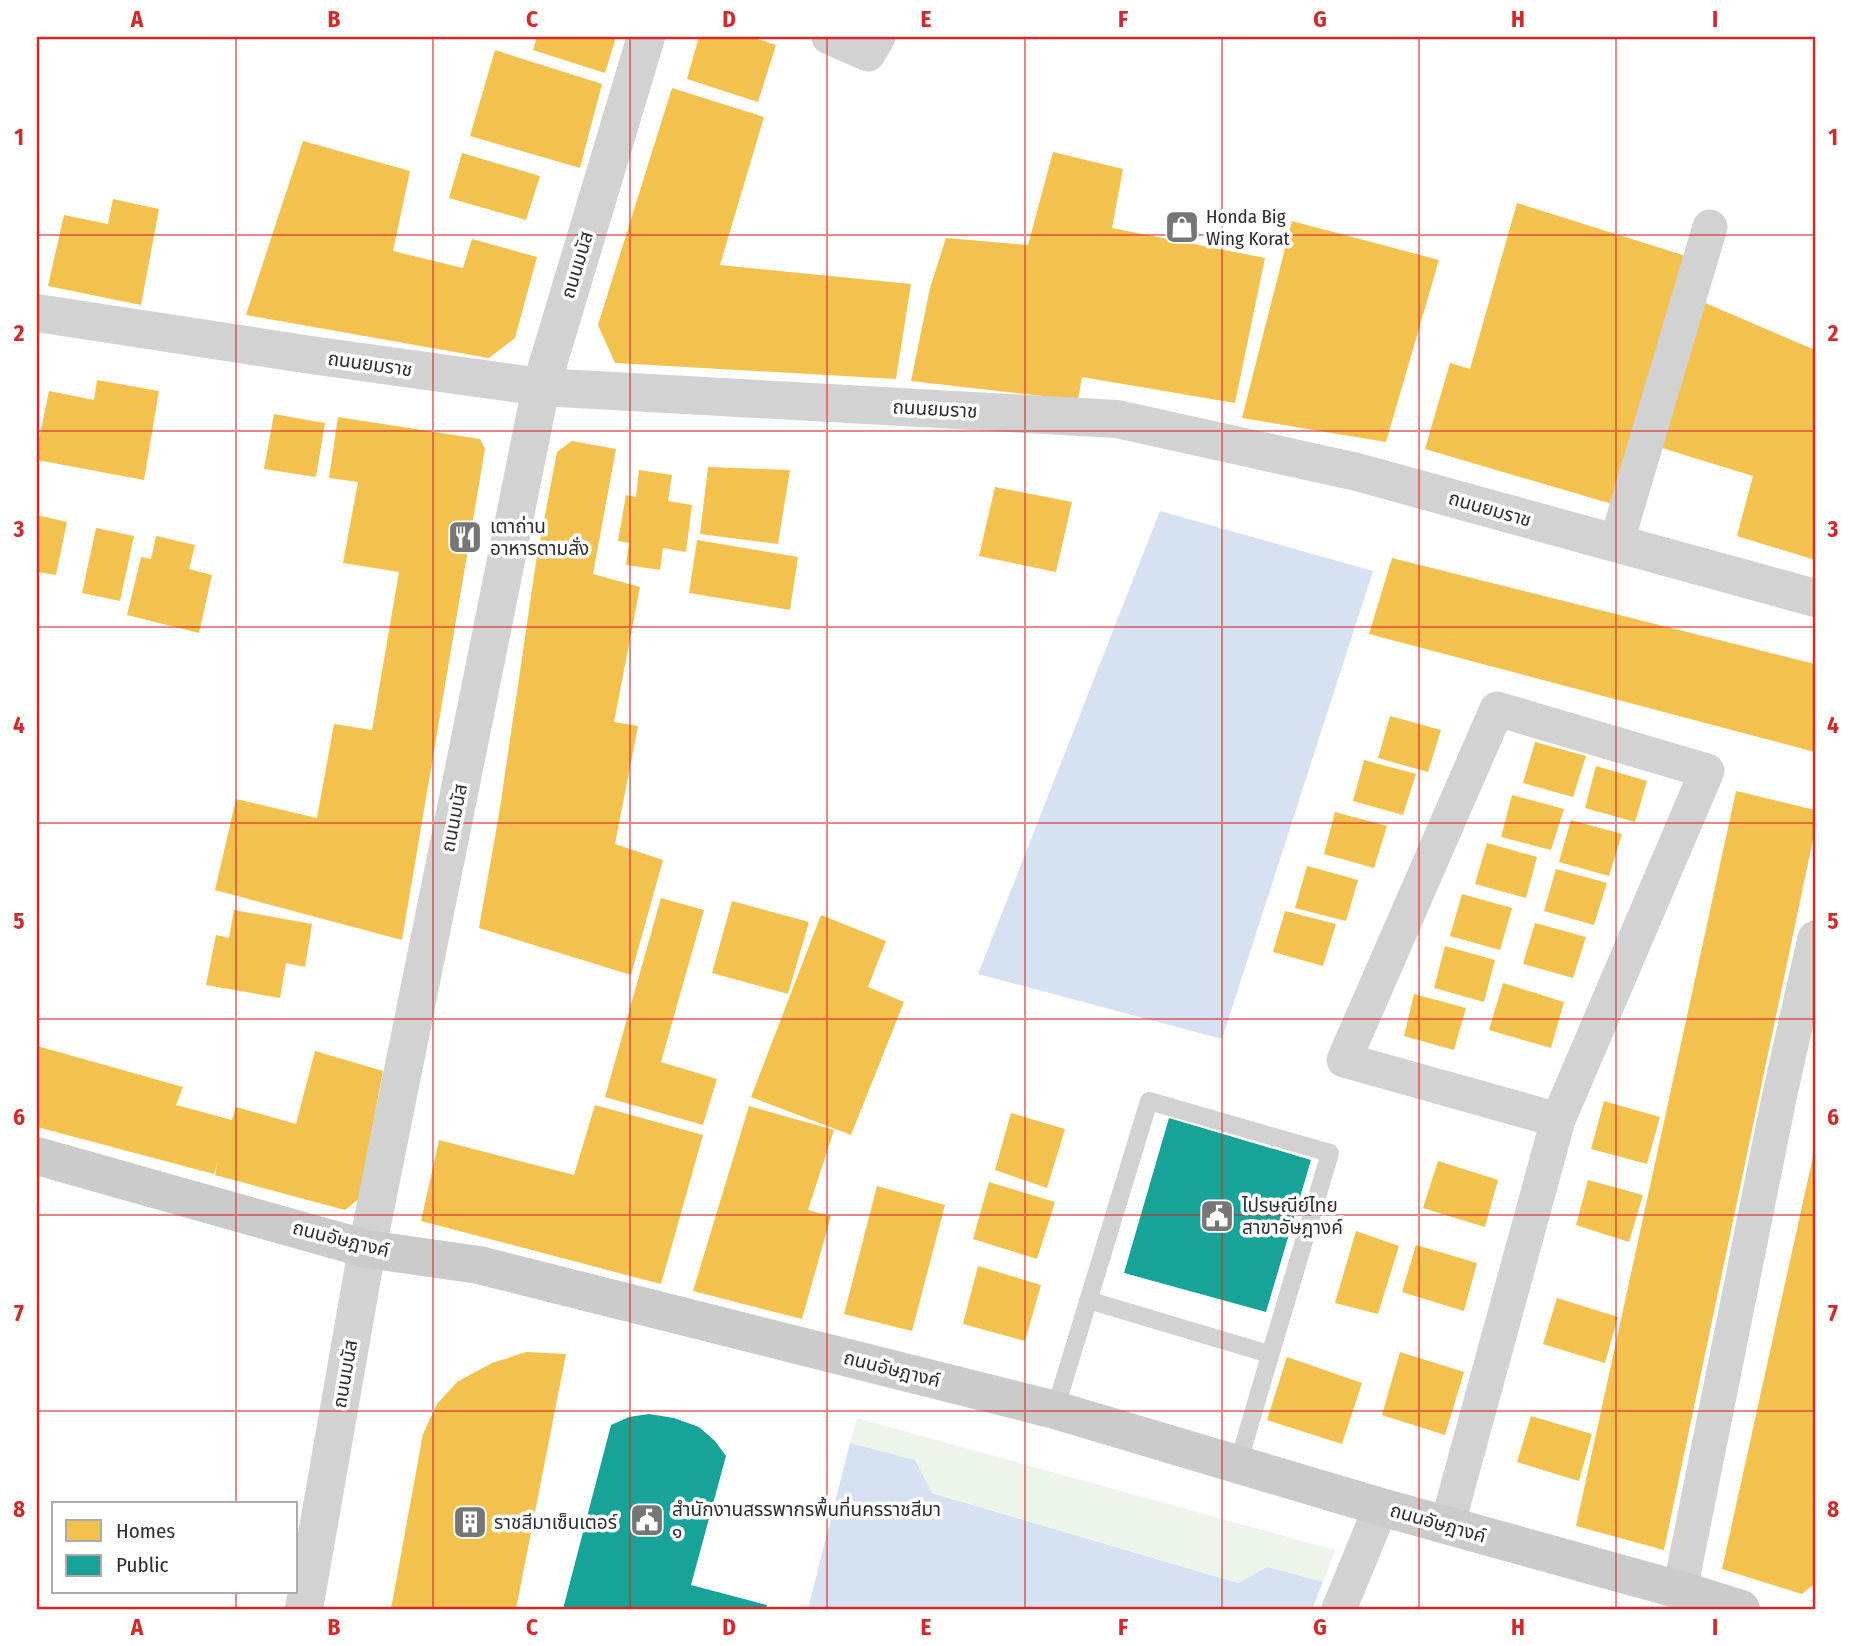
<svg xmlns="http://www.w3.org/2000/svg" width="1852" height="1646" font-family="'Fira Sans Condensed','Noto Sans Thai',sans-serif">
<rect width="100%" height="100%" fill="#fff"/>
<path fill="#edf5eb" d="M857,1418l478,132 -12,32 -54,-15 -30,16 -308,-91 -17,-32 -64,-17z"/>
<path fill="#d6e1f2" d="M1160,511l213,60 -151,468 -244,-65z
M850,1443l65,17 17,33 306,90 30,-16 55,15 -11,27h-504z"/>
<path fill="#f2c14e" d="M537,37h79l-11,36 -72,-23z
M699,37h53l24,8 -18,57 -71,-23z
M495,50l107,34 -22,84 -110,-32z
M672,88l92,29 -44,148 191,19 -15,95 -281,-16 -17,-38z
M303,141l107,30 -17,80 70,17 9,-29 65,18 -22,81 -26,20 -243,-43z
M1053,152l70,17 -11,59 153,30 -30,145 -153,-26 -4,23 -167,-19 19,-93 16,-50 82,7z
M462,153l78,23 -14,44 -77,-22z
M113,199l46,10 -18,96 -93,-19 16,-71 44,9z
M1517,203l169,53 -74,248 -187,-55 25,-86 20,6z
M1292,221l147,39 -53,182 -144,-24z
M1703,302l112,48v210l-78,-24 16,-60 -91,-28z
M97,380l62,11 -15,89 -107,-20v-11l12,-58 45,9z
M274,414l51,9 -9,54 -52,-8z
M338,417l142,22 5,10 -83,491 -187,-50 21,-91 81,19 17,-94 38,6 27,-158 -56,-9 15,-81 -29,-4z
M572,441l44,8 -23,125 47,13 -26,135 24,4 -23,118 48,16 -32,115 -152,-47 21,-120 36,-246 21,-110z
M708,467l82,3 -12,74 -78,-10z
M639,470l33,5 -4,26 24,4 -6,47 -23,-4 -3,22 -34,-5 3,-22 -11,-2 8,-46 10,2z
M995,487l77,15 -16,70 -77,-16z
M37,515l30,7 -11,53 -19,-3z
M96,528l38,8 -14,65 -38,-8z
M156,536l39,9 -6,24 23,6 -13,58 -72,-18 14,-58 10,2z
M697,540l101,17 -8,53 -101,-17z
M1392,558l423,106v88l-446,-118z
M1390,716l51,14 -13,42 -50,-14z
M1535,742l51,14 -13,41 -50,-14z
M1364,760l52,14 -13,41 -50,-14z
M1596,766l51,15 -12,41 -50,-14z
M1736,791l79,19v20l-151,720 -88,-24z
M1512,795l52,14 -13,41 -50,-13z
M1335,812l52,14 -13,42 -50,-14z
M1571,820l51,14 -13,42 -50,-14z
M1487,843l50,14 -11,41 -51,-14z
M1307,866l51,14 -12,41 -51,-13z
M1556,869l51,14 -13,42 -50,-14z
M1462,894l50,14 -12,42 -50,-14z
M661,898l43,12 -43,152 56,17 -14,46 -98,-28z
M732,901l77,21 -21,72 -76,-21z
M234,910l78,14 -7,43 -19,-4 -6,35 -74,-13 10,-50 13,3z
M1285,911l51,13 -13,42 -50,-14z
M821,915l65,26 -18,46 36,15 -53,133 -100,-38z
M1535,923l51,14 -13,41 -50,-14z
M1445,946l50,14 -11,42 -50,-14z
M1503,983l61,19 -13,46 -62,-18z
M1414,994l52,14 -12,42 -50,-14z
M37,1046l146,41 -7,18 56,15 4,-13 60,17 19,-73 68,20 -24,128 -14,11 -130,-35 3,-14 -4,13 -177,-47z
M1604,1101l56,16 -13,47 -56,-15z
M595,1105l108,30 -42,149 -240,-63 18,-81 135,35z
M749,1106l85,24 -26,80 23,6 -29,103 -109,-28z
M1011,1113l54,16 -18,59 -52,-18z
M1814,1152l1,421 -2,12 -11,9 -80,-25z
M1438,1161l60,19 -13,47 -62,-19z
M1588,1180l55,15 -14,47 -53,-17z
M989,1182l66,20 -18,57 -64,-20z
M877,1186l68,19 -33,126 -68,-17z
M1356,1231l43,15 -21,68 -43,-11z
M1416,1245l61,18 -13,48 -62,-19z
M978,1266l63,19 -16,56 -62,-17z
M1557,1298l61,19 -13,46 -62,-19z
M526,1352l40,2 -50,255h-125l32,-175 14,-30 20,-22 35,-19z
M1400,1352l64,20 -19,63 -63,-20z
M1287,1357l75,26 -20,61 -75,-24z
M1531,1416l61,18 -13,47 -62,-19z"/>
<path fill="#17a398" d="M1169,1118l142,42 -45,152 -142,-39z
M649,1414l25,4 25,9 16,14 11,15 -35,129 76,20 -1,4h-203l48,-184 18,-8z"/>
<g fill="none" stroke-linecap="round" stroke-linejoin="round">
<path stroke="#d2d2d2" stroke-width="18" d="M1088,1300l181,54
M1055,1410l94,-309 181,52 -92,311"/>
<path stroke="#d2d2d2" stroke-width="35" d="M829,37l39,17 10,-17
M1616,544l94,-317
M1447,1526l111,-406 149,-349 -210,-62 -153,351 214,60
M1680,1590l99,-492 36,-160
M1339,1609l42,-102"/>
<path stroke="#d2d2d2" stroke-width="38" d="M37,313l274,42 230,32 576,32 240,53 458,126
M304,1609l63,-360 174,-862 105,-350"/>
<path stroke="#cbcbcb" stroke-width="38" d="M37,1156l330,93 112,16 576,145 326,97 299,83 61,19"/>
</g>
<path fill="none" stroke="#d62828" stroke-width="2" stroke-opacity="0.55" d="M236,37v1467M433,37v1572M630,37v1572M827,37v1572M1025,37v1572M1222,37v1572M1419,37v1572M1616,37v1572M37,235h1778M37,431h1778M37,627h1778M37,823h1778M37,1019h1778M37,1215h1778M37,1411h1778M236,1592v17"/>
<defs>
<g id="shop-square" transform="scale(1.75)"><rect x="-9" y="-9" width="18" height="18" rx="4" fill="#767676" stroke="#fff"/><path d="M-5-2.5h2.3a2.7 3.5 0 0 1 5.4 0H5L5.5 6h-11ZM-1.5-2.5h3a1.5 2.3 0 0 0-3 0Z" fill="#fff"/></g>
<g id="restaurant-square" transform="scale(1.75)"><rect x="-9" y="-9" width="18" height="18" rx="4" fill="#767676" stroke="#fff"/><path d="M-5-6h1v4h1v-4h1v4h1v-4h1v5L-1.5 .5V6h-2V.5L-5-1ZM5-6V6H3V1.5H1.5Q1.5-4 5-6Z" fill="#fff"/></g>
<g id="civic-square" transform="scale(1.75)"><rect x="-9" y="-9" width="18" height="18" rx="4" fill="#767676" stroke="#fff"/><path d="M-.6-6.5H3V-4.5H.6V-3L4-1V1h2V6H-6V1h2V-1L-.6-3ZM-1.2 2.5V6h2.4V2.5Z" fill="#fff"/></g>
<g id="building-square" transform="scale(1.75)"><rect x="-9" y="-9" width="18" height="18" rx="4" fill="#767676" stroke="#fff"/><path d="M-4-6H4V6H1V3H-1V6H-4ZM-2.5-4.3h1.7v1.8h-1.7ZM.8-4.3h1.7v1.8H.8ZM-2.5-1h1.7V.8h-1.7ZM.8-1h1.7V.8H.8Z" fill="#fff"/></g>
</defs>
<g fill-rule="evenodd">
<use href="#shop-square" x="1182" y="227"/>
<use href="#restaurant-square" x="465" y="537"/>
<use href="#civic-square" x="1217" y="1216"/>
<use href="#civic-square" x="647" y="1520"/>
<use href="#building-square" x="470" y="1522"/>
</g>
<g text-anchor="middle" dominant-baseline="central" stroke-width="7" stroke-linejoin="round" paint-order="stroke">
<g font-size="19" fill="#2d2d2d" stroke="#fff" text-anchor="start">
<text x="1206" y="216">Honda Big<tspan x="1206" dy="22">Wing Korat</tspan></text>
<text x="490" y="526">เตาถ่าน<tspan x="490" dy="22">อาหารตามสั่ง</tspan></text>
<text x="1242" y="1205">ไปรษณีย์ไทย<tspan x="1242" dy="22">สาขาอัษฎางค์</tspan></text>
<text x="672" y="1509">สำนักงานสรรพากรพื้นที่นครราชสีมา<tspan x="672" dy="22">๑</tspan></text>
<text x="494" y="1522">ราชสีมาเซ็นเตอร์</text>
</g>
<g font-size="19" fill="#2d2d2d" stroke="#fff">
<text transform="translate(577 265) rotate(-73)">ถนนมนัส</text>
<text transform="translate(370 364) rotate(8)">ถนนยมราช</text>
<text transform="translate(935 409) rotate(3)">ถนนยมราช</text>
<text transform="translate(1490 509) rotate(16)">ถนนยมราช</text>
<text transform="translate(454 818) rotate(-79)">ถนนมนัส</text>
<text transform="translate(341 1239) rotate(14)">ถนนอัษฎางค์</text>
<text transform="translate(892 1369) rotate(14)">ถนนอัษฎางค์</text>
<text transform="translate(345 1374) rotate(-80)">ถนนมนัส</text>
<text transform="translate(1438 1523) rotate(16)">ถนนอัษฎางค์</text>
</g>
</g>
<rect width="1852" height="1646" fill="none" stroke="#ffffff" stroke-width="77"/>
<rect x="52" y="1502" width="245" height="91" fill="#ffffff" stroke="#ababab" stroke-width="2"/>
<rect x="66" y="1520" width="35" height="21" fill="#f2c14e" stroke="#ababab" stroke-width="2"/>
<text x="116" y="1538" font-size="21" fill="#2d2d2d">Homes</text>
<rect x="66" y="1555" width="35" height="21" fill="#17a398" stroke="#ababab" stroke-width="2"/>
<text x="116" y="1572" font-size="21" fill="#2d2d2d">Public</text>
<rect x="38" y="38" width="1776" height="1570" fill="none" stroke="#d62828" stroke-width="2.5"/>
<g font-size="23" text-anchor="middle" font-weight="bold" fill="#d62828">
<text x="137" y="27">A</text>
<text x="334" y="27">B</text>
<text x="532" y="27">C</text>
<text x="729" y="27">D</text>
<text x="926" y="27">E</text>
<text x="1123" y="27">F</text>
<text x="1320" y="27">G</text>
<text x="1518" y="27">H</text>
<text x="1715" y="27">I</text>
<text x="19" y="145">1</text>
<text x="1833" y="145">1</text>
<text x="19" y="341">2</text>
<text x="1833" y="341">2</text>
<text x="19" y="537">3</text>
<text x="1833" y="537">3</text>
<text x="19" y="733">4</text>
<text x="1833" y="733">4</text>
<text x="19" y="929">5</text>
<text x="1833" y="929">5</text>
<text x="19" y="1125">6</text>
<text x="1833" y="1125">6</text>
<text x="19" y="1321">7</text>
<text x="1833" y="1321">7</text>
<text x="19" y="1517">8</text>
<text x="1833" y="1517">8</text>
<text x="137" y="1635">A</text>
<text x="334" y="1635">B</text>
<text x="532" y="1635">C</text>
<text x="729" y="1635">D</text>
<text x="926" y="1635">E</text>
<text x="1123" y="1635">F</text>
<text x="1320" y="1635">G</text>
<text x="1518" y="1635">H</text>
<text x="1715" y="1635">I</text>
</g>
</svg>
